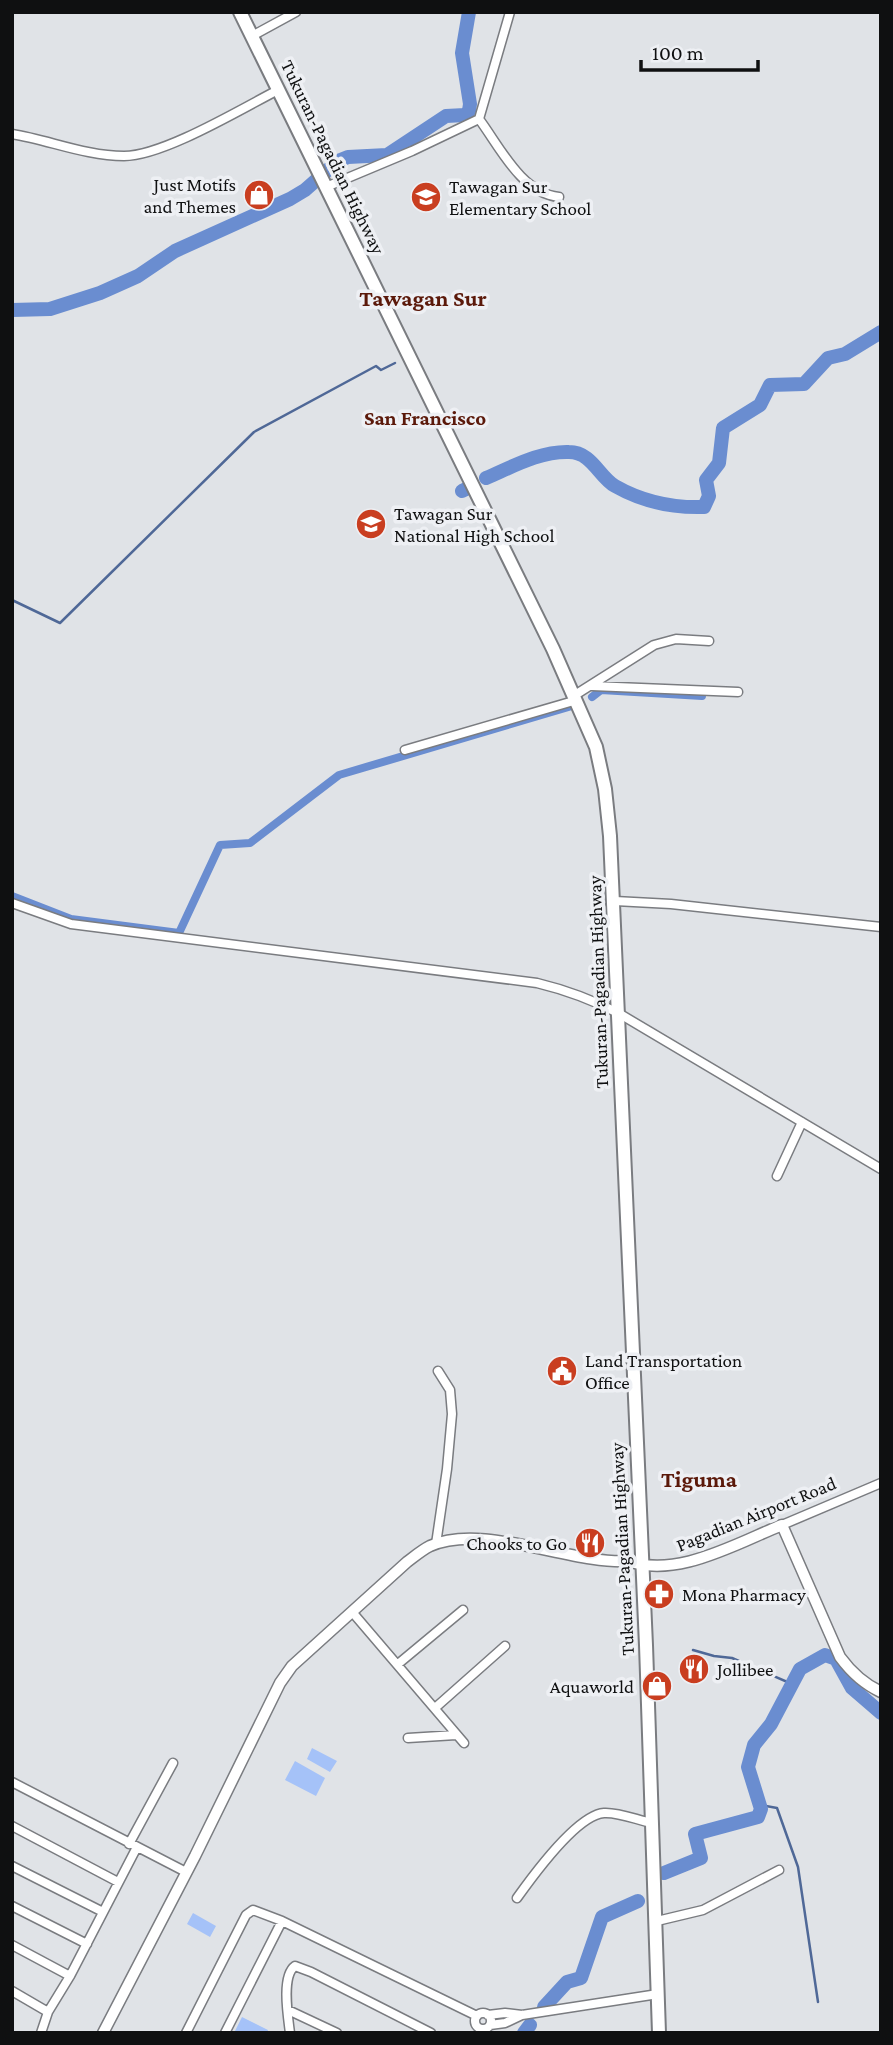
<svg xmlns="http://www.w3.org/2000/svg" width="893" height="2045" font-family="'Crimson Pro',serif">
<rect width="100%" height="100%" fill="#e0e3e7"/>
<path fill="#a5c2f8" d="M312,1748l25,13 -7,11 -23,-13z
M295,1761l30,17 -9,18 -31,-16z
M193,1913l23,13 -6,11 -23,-13z
M242,2017l26,13 -1,3h-33z"/>
<g fill="none" stroke-linecap="round" stroke-linejoin="round">
<path stroke="#4f6897" stroke-width="2.5" d="M460,486l2,5
M12,600l48,23 194,-191 122,-66 5,4 14,-7
M693,1650l21,6 18,2 60,26
M760,1805l17,3 21,59 20,135"/>
<path stroke="#6a8dd0" stroke-width="8" d="M592,697l9,-7 101,6
M12,896l59,23 108,14 41,-88 30,-2 89,-68 233,-69"/>
<path stroke="#6a8dd0" stroke-width="14" d="M12,310l38,-1 50,-16 38,-17 37,-25 115,-52 15,-9 33,-29 10,-4 39,-2 59,-39 19,-1 4,-4 1,-7 -8,-51 7,-41
M486,478c26,-11 54,-27 83,-26 23,0 30,25 46,34 28,16 58,22 89,21l5,-11 -3,-16 13,-17 4,-35 37,-23 10,-20 34,-1 24,-26 17,-4 36,-22
M462,491l4,-2
M664,1873l37,-15 -6,-24 63,-17 3,-8 -13,-42 6,-22 17,-21 29,-55 25,-14 11,4 16,29 29,25
M544,2007l23,-25 14,-4 21,-61 36,-16
M524,2033l6,-8"/>
<g stroke="#7a7c80" stroke-width="11">
<path id="minor" d="M252,36l44,-24
M479,119c21,28 42,74 80,78
M12,134c37,6 74,22 112,22 39,0 117,-47 154,-66
M326,187l86,-36 67,-32 31,-107
M592,686l146,6
M575,695l79,-50 22,-6 33,2
M405,750l172,-50
M615,901l56,3 210,23
M12,903l59,21 466,59c29,7 56,17 83,31l261,155
M777,1176l25,-54
M782,1525l99,-42
M436,1544l11,-75 5,-55 -2,-24 -12,-19
M353,1613l111,130
M398,1664l65,-54
M435,1708l70,-62
M408,1738l48,-3
M12,1782l174,90
M12,1826l106,56
M129,1844l44,-81
M12,1866l91,46
M517,1898c15,-21 60,-83 87,-85 15,-1 33,7 48,10
M12,1906l75,38
M657,1921l46,-11 76,-40
M12,1945l58,31
M12,1991l36,21
M288,2010l49,23
M475 2021a8 8 0 1 1 16 0a8 8 0 1 1-16 0Z
M488,2015l17,-2 17,2 136,-21
M490,2025l15,-2 17,-8
M41,2033l7,-21 22,-36 67,-129
M186,2033l60,-118 7,-5 29,11 195,95
M225,2033l57,-112
M290,2033c-2,-16 -9,-57 5,-67l16,6 120,61"/>
</g>
<g stroke="#7a7c80" stroke-width="13">
<path id="tertiary" d="M623,1559c50,22 112,-15 159,-34l58,132c11,15 24,27 41,35
M103,2033l92,-177 85,-173 12,-17 115,-104c8,-6 15,-12 23,-16 53,-24 142,19 199,15"/>
</g>
<g stroke="#7a7c80" stroke-width="16">
<path id="trunk" d="M240,12l313,637 43,98 9,42 5,47 36,809 13,388"/>
</g>
<use href="#minor" stroke="#fff" stroke-width="8"/>
<use href="#tertiary" stroke="#fff" stroke-width="10"/>
<use href="#trunk" stroke="#fff" stroke-width="12"/>
</g>
<defs>
<g id="shop-disc" transform="scale(1.575)"><circle r="9.5" fill="#c93e20" stroke="#eef0f4"/><path d="M-5-2.5h2.3a2.7 3.5 0 0 1 5.4 0H5L5.5 6h-11ZM-1.5-2.5h3a1.5 2.3 0 0 0-3 0Z" fill="#fff"/></g>
<g id="school-disc" transform="scale(1.575)"><circle r="9.5" fill="#c93e20" stroke="#eef0f4"/><path d="M0-5L7-2L0 1L-7-2ZM-4 1L0 2.5L4 1V4Q0 6-4 4Z" fill="#fff"/></g>
<g id="civic-disc" transform="scale(1.575)"><circle r="9.5" fill="#c93e20" stroke="#eef0f4"/><path d="M-.6-6.5H3V-4.5H.6V-3L4-1V1h2V6H-6V1h2V-1L-.6-3ZM-1.2 2.5V6h2.4V2.5Z" fill="#fff"/></g>
<g id="restaurant-disc" transform="scale(1.575)"><circle r="9.5" fill="#c93e20" stroke="#eef0f4"/><path d="M-5-6h1v4h1v-4h1v4h1v-4h1v5L-1.5 .5V6h-2V.5L-5-1ZM5-6V6H3V1.5H1.5Q1.5-4 5-6Z" fill="#fff"/></g>
<g id="pharmacy-disc" transform="scale(1.575)"><circle r="9.5" fill="#c93e20" stroke="#eef0f4"/><path d="M-2-6h4v4h4v4h-4v4h-4v-4h-4v-4h4Z" fill="#fff"/></g>
</defs>
<g fill-rule="evenodd">
<use href="#shop-disc" x="259" y="195"/>
<use href="#school-disc" x="426" y="197"/>
<use href="#school-disc" x="371" y="524"/>
<use href="#civic-disc" x="562" y="1371"/>
<use href="#restaurant-disc" x="590" y="1543"/>
<use href="#pharmacy-disc" x="659" y="1594"/>
<use href="#restaurant-disc" x="694" y="1669"/>
<use href="#shop-disc" x="657" y="1686"/>
</g>
<g text-anchor="middle" dominant-baseline="central" stroke-width="7" stroke-linejoin="round" paint-order="stroke">
<g font-size="19" fill="#0f1011" stroke="#eef0f4">
<text transform="translate(333 157) rotate(64)">Tukuran-Pagadian Highway</text>
<text transform="translate(598 982) rotate(-92)">Tukuran-Pagadian Highway</text>
<text transform="translate(756 1514) rotate(-22)">Pagadian Airport Road</text>
<text transform="translate(622 1549) rotate(-93)">Tukuran-Pagadian Highway</text>
</g>
<g font-size="19" fill="#0f1011" stroke="#eef0f4" text-anchor="start">
<text x="236" y="184" text-anchor="end">Just Motifs<tspan x="236" dy="22">and Themes</tspan></text>
<text x="449" y="186">Tawagan Sur<tspan x="449" dy="22">Elementary School</tspan></text>
<text x="394" y="513">Tawagan Sur<tspan x="394" dy="22">National High School</tspan></text>
<text x="585" y="1360">Land Transportation<tspan x="585" dy="22">Office</tspan></text>
<text x="567" y="1543" text-anchor="end">Chooks to Go</text>
<text x="682" y="1594">Mona Pharmacy</text>
<text x="717" y="1669">Jollibee</text>
<text x="634" y="1686" text-anchor="end">Aquaworld</text>
</g>
<g font-size="21" font-weight="bold" fill="#5b190a" stroke="#eef0f4">
<text x="425" y="418">San Francisco</text>
</g>
<g font-size="23" font-weight="bold" fill="#5b190a" stroke="#eef0f4">
<text x="423" y="298">Tawagan Sur</text>
<text x="699" y="1479">Tiguma</text>
</g>
</g>
<rect width="893" height="2045" fill="none" stroke="#0f1011" stroke-width="28"/>
<path d="M641 60v10h117v-10" fill="none" stroke="#0f1011" stroke-width="3.5"/>
<text x="652" y="60" font-size="21" fill="#0f1011" stroke="#eef0f4" stroke-width="5" paint-order="stroke">100 m</text>
</svg>
